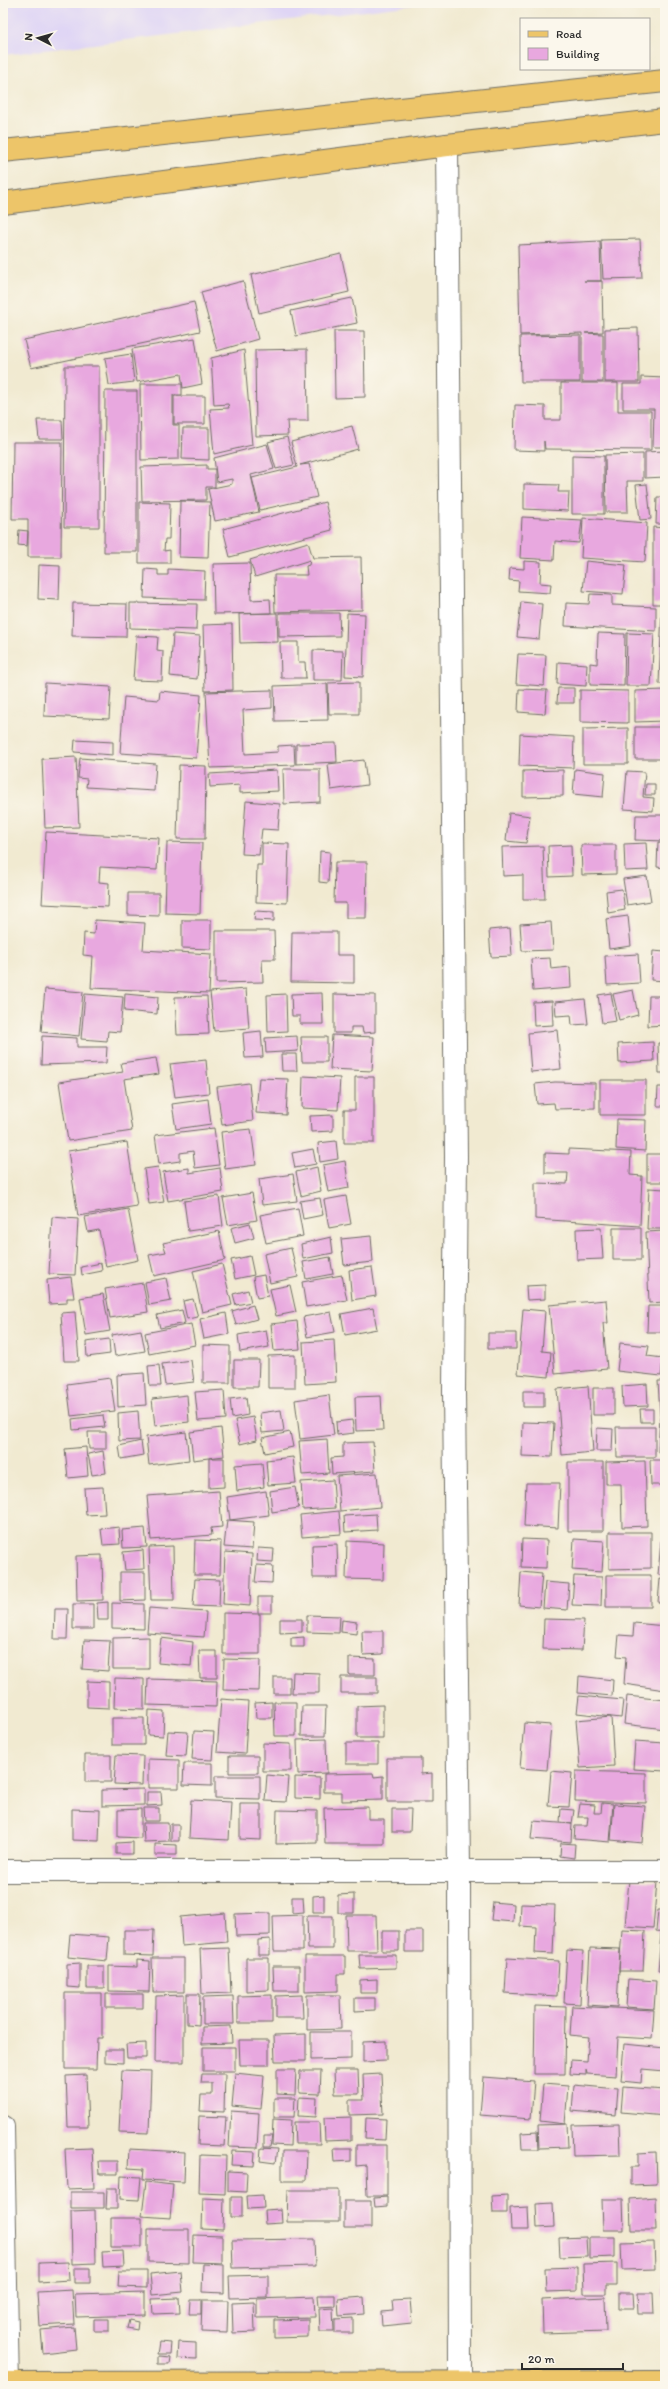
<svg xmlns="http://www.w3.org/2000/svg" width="668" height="2389" font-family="Itim,sans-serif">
<rect width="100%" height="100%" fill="#fbf7ec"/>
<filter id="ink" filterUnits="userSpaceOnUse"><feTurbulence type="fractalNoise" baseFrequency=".025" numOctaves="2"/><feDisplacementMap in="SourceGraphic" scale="8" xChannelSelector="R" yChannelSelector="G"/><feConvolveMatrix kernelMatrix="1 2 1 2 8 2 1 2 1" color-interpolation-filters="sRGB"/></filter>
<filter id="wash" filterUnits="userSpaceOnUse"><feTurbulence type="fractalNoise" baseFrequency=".012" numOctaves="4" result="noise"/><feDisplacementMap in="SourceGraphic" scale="16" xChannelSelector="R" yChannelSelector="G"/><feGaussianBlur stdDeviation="0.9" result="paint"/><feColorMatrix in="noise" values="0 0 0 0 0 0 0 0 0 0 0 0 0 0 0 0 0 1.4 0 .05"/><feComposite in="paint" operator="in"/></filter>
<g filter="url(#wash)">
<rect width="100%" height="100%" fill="#f1ead1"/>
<path fill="#dfd5f5" d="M3,3h428l-428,52z"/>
<g id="blocks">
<path fill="#e8a8df" d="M640,239l2,39 -39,1 -2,-39z
M600,241l1,40h-17h18l1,51 -18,1 18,1v48h-21v-49l-62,2 -2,-90z
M341,254l8,38 -90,21 -8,-38z
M243,281l15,58 -41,12 -16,-59z
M352,298l5,25 -61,13 -5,-25z
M194,302l6,29 -169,37 -7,-28z
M638,328l1,54h-34v-53z
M334,331h30l1,66 -30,1z
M580,335v47h-59l-1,-46z
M195,338l7,46 -19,4 -2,-14 -44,8 -5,-33z
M307,349l1,72h-21l1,14 -32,1 -1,-86z
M244,350l8,95 -38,9 -4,-45 19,-1 -1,-4 -14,1 -3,-47z
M131,354l3,28 -25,3 -4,-27z
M65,366h34v161h-35z
M641,377l24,1v69h-12l1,-38h-31v-25h18z
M561,383h57v28h33v39l-106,-1 -1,-8v10l-30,-1 1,-45 30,1v14h16z
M140,384h42v11h-9v30h6v34l-38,1z
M105,391h32v161h-33z
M174,396h31v28h-31z
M37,420h25l1,19h-24z
M352,426l6,23 -58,16 9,-1 8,33 -57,13 -8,-32 45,-11 -6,-25z
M183,428h26v32l-27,-1z
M287,437l7,28 -18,4 -8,-27z
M13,442h49l-1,115h-33v-38h-16z
M267,444l7,25 -23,6 8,37 -44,9 -7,-32 24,-5v-5l-15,3 -3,-24z
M665,451v26l-20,1v-26z
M643,454v27h-16l1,31h-22l-1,-57z
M572,455l32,1v58h-32z
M207,465v4h8v18h-9v13l-64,1 -1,-34z
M524,484l35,1 -1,7h11l-1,19 -44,-2z
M647,484l4,35 -11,1 -4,-35z
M663,486l2,38h-9l1,-27h6z
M180,501l30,1 -2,56 -29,-1z
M139,502l31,1 -1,36h-4l-1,12 6,-1v13h-31z
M325,502l7,28 -102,27 -7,-28z
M522,517l60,3 -3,23 -24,-2 -1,19 -34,-2z
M583,518l64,5 -2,39 -64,-4z
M653,527l12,1v76h-12z
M19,530l9,1 -1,15 -9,-1z
M308,542l5,16 48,-1 1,53 -87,2 -1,-37h33l-1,-9 3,-1 1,-5 -55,17 -5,-17z
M524,561l17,1 -1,21 11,1 -1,9 -32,-2 1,-10 -10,-1 1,-12 14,1z
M586,561l40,4 -3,29 -40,-3z
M250,563l1,37 19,-1 1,14 -57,1 -1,-50z
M39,565l21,1 -1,34 -21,-1z
M145,569l13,1v5h10v-6l37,2 -1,29 -60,-2z
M590,594l22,1v10l44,2v24l-91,-5 1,-23 23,1z
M521,602l21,2 -3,35 -22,-2z
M73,603l54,1 -1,33 -54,-1z
M130,603l67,1 -1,26 -66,-2z
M662,609h3v75h-6z
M277,613l1,29 -38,1 -1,-29z
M279,613h60l1,23 -61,1z
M347,613l18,1 -2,63 -18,-1z
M232,624l1,66 -28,1 -2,-66z
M598,633l27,1 -1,52 -34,-1v-22l7,1z
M627,633l27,1 -3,52h-25z
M173,634l27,2 -3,43 -27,-3z
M136,636l22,1 -1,13 6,1 -1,30 -29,-1z
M280,642h18v20h7l1,16h-25z
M313,650l30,1 -1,29h-29z
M518,654l28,1 -2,31 -28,-2z
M558,662l29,2 -1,22 -29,-2z
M359,682v32h-30l-1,-31z
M45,683l66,4 -2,32 -65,-3z
M327,684l1,36 -53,1 -1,-35z
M558,688h16v15h-17z
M519,689l28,1 -2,24 -27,-2z
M272,690v18l-29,2 2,44 33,-2v-6l16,-1 1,20 -85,3 -4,-76z
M580,690l48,1v32l-48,-1z
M665,690v31l-30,1v-31z
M160,691l41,4 -5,63 -76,-5 4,-56 35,3z
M635,727h30v32h-30z
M628,728v36h-45v-35z
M520,734l54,3 -1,31 -54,-2z
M75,740l38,2v13l-39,-3z
M336,743l1,19 -41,2v-20z
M76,757l3,70 -34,1 -3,-69z
M80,758l76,6 -2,27 -68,-4 1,-8 -9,-1z
M364,760l3,25 -36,5 -3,-26z
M179,765l27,1 -1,73h-28z
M283,769h37v33l-36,2z
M575,769l30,4 -2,24 -30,-3z
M277,770l1,21 -38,2v-8l-30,2 -1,-13z
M563,770v26l-40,1v-26z
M627,771l18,1 -2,25 11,1 -1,13 -29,-2z
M646,784h9v11h-10z
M246,801l34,3 -2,26 -16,-1 -3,26 -17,-1z
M509,813l21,3 -4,27 -20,-2z
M636,815h29v26l-30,-1z
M46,832l113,6 -2,32 -57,-3 -1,15 10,1 -1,24 -66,-3z
M167,842l35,1 -2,71 -35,-1z
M658,842l7,1v25l-8,-1z
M262,843l27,1 -2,59 -31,-1 1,-37h5z
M646,843l2,27 -23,1 -1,-27z
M571,845l1,31 -23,1 -1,-31z
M581,845h35v29l-34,1z
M543,846l2,53h-22v-24l-20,1 -1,-29z
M320,851l10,1 -2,31 -9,-1z
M335,862h32l-1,56h-20v-15h-12z
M647,876l4,25 -24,4 -4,-26z
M622,889l3,21 -17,3 -2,-22z
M128,893h31v23l-31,-1z
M255,911l19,1v9l-20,-1z
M628,916l3,30 -22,3 -3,-30z
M95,920l50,3 -2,27 68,4 -2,39 -118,-5 2,-32 -10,-1 1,-22 10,1z
M182,920h29v29l-29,-1z
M551,922l2,28 -31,1 -2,-27z
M510,928l2,28 -21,1 -2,-27z
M216,931h58l1,28h-13l1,23 -47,1z
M292,932h45v23h17v28l-63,-1z
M653,951l12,1v29l-14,-1z
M638,954l2,29 -33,2 -2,-29z
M550,958l1,11 19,-2 1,21 -38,3 -2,-32z
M45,989l38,3 -4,44 -38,-4z
M246,989l3,39 -35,3 -4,-39z
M633,990l5,25 -19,5 -6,-26z
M322,993l1,31h-23v-8h-8l-1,-22z
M611,993l5,28 -14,2 -4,-28z
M85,994l38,3 -3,35 -12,-1 -1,10 -26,-2z
M125,994l33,3 -1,17 -33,-3z
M286,994l1,37 -19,1 -1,-37z
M334,994l41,1v37l-12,1 -1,-6h-11v6h-17z
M207,996l2,38 -32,1 -2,-38z
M649,996h16v29l-17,1z
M585,999l3,25 -16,1 -1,-10 -15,1 -1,-14z
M552,1001l1,24 -19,1 -1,-24z
M557,1030l4,39 -30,3 -3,-39z
M261,1031l2,26 -18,1 -2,-25z
M332,1035l42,2 -2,34 -42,-2z
M42,1036l35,2v9h30l-1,16 -65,2z
M297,1036l1,15 -32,2 -1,-15z
M301,1037h26v25h-25z
M653,1042l1,19 -35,2 -1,-19z
M658,1043h7v30h-6z
M281,1054h15l1,17h-15z
M156,1058l3,16 -35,5 8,52 -64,10 -9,-59 64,-10 -2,-9z
M206,1060l3,33 -34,4 -5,-33z
M303,1076l37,2 -2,32 -36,-2z
M355,1077h19v66h-30v-33h11z
M259,1078l29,1 -2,36 -30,-2z
M600,1080h46v35h-46z
M555,1082l40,1v25l-40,1 -1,-6 -17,1 -2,-20z
M249,1083l4,38 -31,4 -5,-38z
M658,1087h7v19h-8z
M208,1099l3,25 -35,5 -4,-25z
M333,1115v16l-22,1 -1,-16z
M617,1119l29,1 -1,31 -29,-2z
M214,1128l5,37 -24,3 -2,-17 -13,2v8l-21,3 -4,-29z
M251,1129l5,36 -31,4 -4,-37z
M336,1141l2,18 -18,3 -2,-19z
M127,1142l10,64 -59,10 -10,-65z
M313,1149l3,15 -21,4 -3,-15z
M569,1149l62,3 -1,23 12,1 -2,50 -105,-7v-36l32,1 1,-11h-23v-20l24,1z
M647,1154h18v28h-18z
M345,1161l4,27 -21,4 -5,-27z
M158,1167l6,35 -15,2 -5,-35z
M317,1167l4,24 -20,5 -5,-24z
M189,1168v5l31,-5 3,24 -55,9 -5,-29z
M293,1174l4,27 -35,4 -3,-26z
M649,1188l16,1v40h-18z
M252,1193l5,27 -29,5 -5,-27z
M219,1196l4,30 -35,5 -4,-30z
M346,1196l5,28 -22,4 -5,-28z
M320,1198l3,17 -20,4 -3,-18z
M298,1208l5,28 -37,7 -6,-28z
M128,1209l10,51 -32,7 -7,-37 -11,2 -3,-15z
M52,1217l26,2 -3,56 -26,-1z
M250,1223l4,15 -19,5 -4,-15z
M601,1228l2,31 -26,1 -1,-31z
M613,1228h28v32h-28z
M219,1231l6,29 -71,16 -5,-21 17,-3 -3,-9z
M665,1231v71l-16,1 -3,-71z
M371,1236l2,26 -29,3 -3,-26z
M331,1237l2,16 -30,6 -2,-15z
M291,1248l7,29 -28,6 -6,-29z
M250,1256l4,19 -19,4 -4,-19z
M330,1257l3,17 -27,5 -3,-17z
M101,1263l1,8 -20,4 -1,-8z
M222,1264l10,41 -30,7 -9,-41z
M372,1267l4,29 -24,4 -3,-30z
M264,1275l4,21 -11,2 -4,-21z
M342,1275l5,25 -41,7 -4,-25z
M71,1277l3,21h-7v5l-18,1 -2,-24z
M166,1278l5,23 -22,4 -4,-23z
M143,1283l5,29 -38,6 -5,-29z
M290,1285l6,27 -20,4 -6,-27z
M545,1285v14l-18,1 -1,-14z
M248,1290l3,12 -15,3 -3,-11z
M103,1294l7,37 -24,4 -6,-37z
M193,1299l5,18 -11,2 -4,-18z
M606,1300l2,23h-5l4,46 -52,5 -6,-69z
M253,1305l4,14 -21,6 -4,-14z
M648,1306h17v26h-18z
M373,1308l4,21 -32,6 -4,-21z
M523,1309l22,2 -3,40 9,1 -2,25 -31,-3z
M182,1310l3,13 -25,5 -3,-13z
M75,1312l4,49h-15l-3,-48z
M331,1312l4,20 -28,5 -4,-20z
M226,1313l3,21 -25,5 -4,-20z
M297,1321l3,28 -26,2 -3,-27z
M191,1324l4,21 -46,9 -4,-21z
M141,1330l4,21 -30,5 -3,-21z
M266,1330l3,17 -29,5 -2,-17z
M488,1333h28v16h-28z
M109,1339l1,15 -23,3 -1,-15z
M334,1340l2,42 -31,2 -2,-42z
M620,1343l29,3 -2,10 16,2 -2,18 -44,-5z
M203,1345l27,1v37h-27z
M295,1355v33h-27v-32z
M191,1360l3,22 -29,3 -3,-21z
M234,1360h25l-1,27h-24z
M159,1365l2,21h-11l-2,-20z
M144,1373l2,32 -28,2 -1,-32z
M110,1378l5,33 -44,5 -4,-32z
M658,1381h7v33l-5,1z
M647,1384l1,22 -25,1 -1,-21z
M588,1386l5,66 -31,3 -5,-66z
M593,1388h21v27h-21z
M224,1390l2,29 -28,2 -3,-29z
M523,1391h21v16h-21z
M187,1395l2,27 -34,4 -3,-27z
M329,1395l5,40 -34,4 -5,-39z
M381,1396l2,34 -27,1 -1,-34z
M246,1397l2,18 -16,3 -2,-19z
M640,1409h13v13h-12z
M281,1410l3,21 -22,2 -2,-20z
M138,1411l2,29 -21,1 -1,-28z
M103,1415l2,12 -32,3 -1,-11z
M660,1416h5v37l-7,-1z
M253,1417l4,23 -17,4 -5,-24z
M352,1420l2,13 -17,2 -1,-13z
M523,1422l31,1 -2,34 -30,-1z
M616,1427h39v30h-38z
M221,1428l3,28 -31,4 -3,-28z
M597,1428l16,1 -1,22h-16z
M88,1432h18v17h-17z
M186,1432l3,28 -40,5 -3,-28z
M290,1432l3,15 -28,6 -3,-15z
M327,1439l2,34 -27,2 -3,-34z
M141,1441l2,14 -22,4 -2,-13z
M373,1442l2,29 -43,3 -1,-16 12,-1v-14z
M86,1447l2,29 -20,2 -3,-29z
M103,1451l3,22 -14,2 -4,-21z
M293,1457l3,26 -28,2 -2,-25z
M209,1458h15v29l-15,1z
M650,1460h15v25h-14z
M645,1461l2,65 -25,1 -1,-43h-15v-22z
M568,1462h35v69h-35z
M262,1463l2,24 -27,4 -2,-26z
M377,1473l3,34 -40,4 -3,-35z
M333,1480l2,28 -32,2 -2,-28z
M526,1483h34l-2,45 -34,-2z
M103,1487l2,27 -19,1 -2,-27z
M295,1487l4,21 -27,4 -2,-21z
M219,1491l3,36 -11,1 1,7 -61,5 -4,-44z
M266,1491l3,24 -39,5 -3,-23z
M339,1511l2,23 -39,3 -2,-22z
M376,1514l1,16 -32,2 -1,-16z
M227,1520l27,2 -2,27 -28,-2z
M119,1527l1,17 -17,1 -2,-16z
M145,1528l2,19 -24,1 -1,-18z
M609,1532h42v36l-42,1z
M522,1539l25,1 -1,28 -25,-1z
M574,1539l30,2 -2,31 -30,-2z
M195,1540l26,1 -1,34h-26z
M347,1541l37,2 -1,37 -37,-1z
M661,1541h4v34h-7z
M337,1544l1,34h-25l-1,-33z
M173,1546l1,54h-23l-2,-53z
M258,1548l16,1 -1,13 -16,-1z
M143,1550l1,19 -19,1 -2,-18z
M225,1552l27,2 -2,52 -27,-2z
M102,1555l1,45 -26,1 -1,-45z
M257,1565l16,1 -1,17 -17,-1z
M120,1572h25v28l-25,1z
M521,1572l21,2 -3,33 -20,-2z
M606,1575h45v32h-45z
M574,1576l28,1 -1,29 -29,-1z
M195,1579l25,1 -1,27 -26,-1z
M660,1579l5,1v23l-7,-1z
M545,1582l24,2 -2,26 -24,-2z
M258,1597h14v16h-14z
M108,1602v18h-10l-1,-17z
M112,1603l32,1v25l-32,-1z
M73,1604h20v25h-20z
M149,1608l57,4 -2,25 -57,-4z
M55,1609h13l-1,30h-13z
M223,1613l37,1v40h-37z
M307,1615l33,1 -1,17 -32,-1z
M280,1619h22v13l-22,1z
M544,1619l40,1 -2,30 -39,-1z
M342,1620l15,2 -1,12 -15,-2z
M634,1623l31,3v64l-41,-6 2,-27 -9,-1 2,-21 14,1z
M362,1631h21v23l-20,1z
M149,1637v32h-36v-31z
M304,1637v10h-13v-9z
M161,1638l32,4 -2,24 -33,-3z
M84,1640l26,1 -2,30 -26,-2z
M199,1651h18v27h-17z
M349,1658l26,1v16h-26z
M224,1659l36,1 -1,31 -36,-1z
M293,1672l26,1v20h-27z
M579,1676l34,4 -1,16 -34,-3z
M274,1677h16v17h-16z
M341,1677h36v16h-36z
M115,1678l29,1v30l-30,-1z
M148,1679l69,2 -1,26 -69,-2z
M87,1681l22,1v26l-22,-1z
M579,1696l44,4 -2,18 -44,-5z
M627,1696l38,4v29l-41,-5z
M221,1699l27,2 -3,53 -28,-2z
M272,1702v16h-16l-1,-15z
M274,1702h22v34h-21z
M383,1705v33h-26v-32z
M302,1706h24l-1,30h-24z
M149,1710l15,1 -1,25 -15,-1z
M611,1717l3,49 -34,2 -4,-48z
M112,1718h32v27h-32z
M524,1723l27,2 -4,45 -27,-2z
M168,1731l20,1 -2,24 -20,-1z
M194,1731l20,1 -2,28 -20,-1z
M326,1739l1,34 -29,1 -1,-34z
M635,1741l30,2v28l-32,-2z
M263,1743l28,1v27h-28z
M346,1743h32v21h-32z
M85,1755h26v27h-26z
M116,1755l27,1 -1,29 -28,-1z
M229,1756h29v17h-29z
M387,1758h34v16l11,-1v29h-45z
M148,1759l31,1v28h-31z
M184,1763h28v23l-29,-1z
M551,1771l21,2 -3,34 -21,-1z
M576,1771l70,2v30l-71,-2z
M373,1773l1,4 9,-1v24l-41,1v-9h-18v-18z
M267,1775l21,2 -2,25 -21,-1z
M215,1776h45v23l-45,-1z
M295,1777l25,1v21l-25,-1z
M144,1789v16l-42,1v-16z
M147,1792h14l1,13 -15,1z
M191,1800l40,2 -2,38 -40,-2z
M602,1803l11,1 -3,38 -36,-3 1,-13h12l1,-9h-10l2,-13 15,1 -1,8h7z
M240,1804h21v36l-21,-1z
M614,1804l31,2 -3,37 -31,-3z
M368,1807v12h16v25h-59l-1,-36z
M143,1808h16v13h-15z
M72,1809l28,1 -1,31 -27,-1z
M141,1809v29l-23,-1v-27z
M392,1809h19l-1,23h-18z
M561,1809l13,1 -2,14 -12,-2z
M277,1810l40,1v32l-41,1z
M533,1821l39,3 -1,18 -40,-3z
M143,1823h25l1,18 -25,1z
M171,1824h8v17h-8z
M133,1842v12h-17v-11z
M561,1843l14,1 -1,14 -14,-2z
M155,1844l22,1v10h-22z
M629,1880l28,2 -4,46 -28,-2z
M354,1894v19h-16v-18z
M324,1895v17h-11v-16z
M292,1897h11l1,15 -12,1z
M493,1902l21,2 -1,18 -22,-2z
M521,1904l34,1 -2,49 -18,-1 1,-26 -16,-1z
M658,1910h7v22l-9,-1z
M225,1913l2,29 -45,4 -2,-29z
M270,1913v22l-34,1 -1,-22z
M303,1915v36h-29l-1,-35z
M346,1915h30l1,36h-30z
M307,1916h26v33h-25z
M124,1930h30l-1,26 -29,-1z
M622,1930l23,1 -2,40h-24z
M382,1931h17v20h-17z
M405,1931h18v21h-18z
M661,1933l4,1v37h-7z
M70,1934l39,3 -2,24 -39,-4z
M270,1939v16h-12v-15z
M229,1948l2,45 -29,1 -2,-45z
M590,1948l30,1 -3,58 -30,-2z
M567,1950l16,1 -3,53 -16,-1z
M359,1955h37v13l-36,1z
M305,1956h40v18h-7v17l-33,1z
M152,1958h32v34h-31z
M246,1958h23v32l-23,1z
M507,1958l52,3 -2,35 -52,-3z
M137,1960l13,1 -1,31 -40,-1v-25l28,1z
M80,1963v25l-13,-1v-23z
M87,1966h17v22h-17z
M273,1966h26v25h-25z
M664,1972h1v35h-3z
M377,1979v14h-17v-13z
M628,1979l28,2 -2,28 -28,-2z
M65,1993h37v45h-5l-1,31h-31z
M106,1994h37v14h-37z
M187,1994h13l-1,31 -12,-1z
M184,1995v67h-29l1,-66z
M272,1995v28h-34v-27z
M302,1995l1,23h-27v-22z
M307,1995h33l1,34 -34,1z
M233,1996l1,28h-31v-27z
M355,1998h20v12l-20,1z
M535,2006l31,1 -1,67h-31z
M572,2006l82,4 -2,29 -34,-2 -2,39 -29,-2 -1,-5v6l-16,-1 1,-14 16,1 2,-24 -19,-2z
M231,2026l1,17 -30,1v-17z
M311,2032h40v27l-40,1z
M306,2034v27h-31l-1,-26z
M239,2040h30v25h-29z
M386,2041v20l-23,1v-20z
M146,2043v15h-19l-1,-14z
M624,2044l41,4v23l-23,-2 -1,14 -20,-2z
M203,2047h32v24h-32z
M105,2050h18v13l-18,-1z
M277,2069h19l-1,26 -18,-1z
M122,2070l29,1 -2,62 -30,-1z
M334,2070h24l1,24h-24z
M300,2071h21l-1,23 -21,-1z
M235,2073l29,3 -3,33 -29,-3z
M202,2074h23l-1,38 -24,-1 1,-16h11v-12h-11z
M381,2074l2,40 -34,1v-15h15l-1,-25z
M86,2075l2,52h-20l-2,-51z
M483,2077l51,4 -3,38 -51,-4z
M543,2084l25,2 -3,38 -25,-3z
M574,2085l44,4 -2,26 -44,-4z
M623,2087l42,3v26l-44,-4z
M299,2097l18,1 -1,19 -18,-1z
M274,2098h21l-1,19h-20z
M231,2111l28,2 -2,35 -28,-1z
M199,2116l27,1 -2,29 -26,-1z
M351,2117v23l-26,1 -1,-23z
M366,2118l20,1 -1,21 -20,-1z
M273,2119l18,1 -1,26 -18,-1z
M294,2122h25l1,22h-25z
M567,2124l1,23 -29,1 -1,-23z
M619,2124l1,31 -47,1 -1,-31z
M537,2132l1,17h-16l-1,-16z
M264,2136h8l-2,11h-6z
M356,2145h31v51h-20l-1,-31 -10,1z
M92,2148l2,40 -27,1 -2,-40z
M261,2148l16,1 -2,14 -15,-2z
M333,2148h18v13l-17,1z
M129,2149l56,3 -1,30 -41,-2 1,-11 -16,-1z
M232,2151l23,1 -1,14 -23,-1z
M282,2151h25l-1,30h-24z
M656,2152l1,32 -26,1v-18h7v-14z
M200,2155l26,1 -1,38 -26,-1z
M99,2161h19v13h-18z
M228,2171l19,1 -1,20 -18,-1z
M121,2176l20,1 -2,23 -19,-1z
M146,2182l27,3 -3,33 -28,-2z
M107,2188h10v21h-11z
M288,2190h51v32h-52z
M70,2192h34v16h-34z
M263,2195l1,13 -16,1 -1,-13z
M507,2195v18h-14l-1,-17z
M231,2197h11v20h-11z
M387,2197v9l-12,1 -1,-9z
M655,2197l1,33h-25l-1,-31z
M203,2198l21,1 -1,31 -21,-1z
M602,2199h21l1,31h-21z
M344,2201h27v27h-27z
M553,2203l1,24 -17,1 -1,-24z
M528,2207l1,23h-18l-1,-22z
M281,2209l1,14 -17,1 -1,-14z
M95,2210l1,53 -24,1 -1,-53z
M111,2218h31v29h-31z
M148,2229h41v34l-41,-1z
M194,2235l28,1v27l-29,-1z
M586,2237l1,19 -27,1 -1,-19z
M589,2237h26v20l-26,1z
M314,2239l1,27 -82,2 -1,-28z
M654,2242l1,27 -33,1 -1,-27z
M123,2251l1,15 -21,1 -1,-15z
M68,2262l1,18 -30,2v-19z
M617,2263v22h-11v9h-22l-1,-30z
M203,2264l21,1v28l-22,-1z
M577,2267v24l-31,1 -1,-24z
M74,2268h16v15h-16z
M119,2271h28v17l-29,-1z
M181,2271l2,21 -31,3 -2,-21z
M268,2275v22l-38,1 -1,-22z
M662,2283h3v14h-3z
M72,2290l2,34 -35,2 -2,-34z
M145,2292v23l-69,2 -1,-23z
M619,2293h14l1,15h-15z
M638,2293h15l1,21h-15z
M318,2295h17v11l-16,1z
M314,2297l1,20 -58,1v-19z
M364,2297l1,17 -26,2 -1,-17z
M605,2297l1,34 -63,2 -1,-33z
M179,2298l1,15 -27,1 -1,-15z
M410,2299l2,24 -30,3 -1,-14 13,-1 -1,-11z
M190,2300h11v14h-12z
M202,2301h26l-1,32 -26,-1z
M254,2302l1,30 -22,1 -1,-30z
M333,2308l1,23h-14l-1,-22z
M353,2318v15h-18v-14z
M94,2319h15v12h-15z
M308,2319v18l-34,1v-18z
M129,2320l9,2 -1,8 -10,-2z
M74,2327l2,22 -33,4 -2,-23z
M159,2342l12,1 -1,11h-13z
M178,2342l18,1v16l-19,-1z
M158,2356l12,1 -1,7h-11z"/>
</g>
</g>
<g filter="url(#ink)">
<use href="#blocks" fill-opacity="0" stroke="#706e65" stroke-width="1"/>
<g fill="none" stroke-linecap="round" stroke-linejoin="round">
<g stroke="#706e65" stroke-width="24">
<path id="minor" d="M447,145l9,1011 -2,235 5,479 1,516
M3,1871h662
M3,2127l5,259"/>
</g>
<g stroke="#706e65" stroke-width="24">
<path id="major" d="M3,2383l662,-1"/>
</g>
<g stroke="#706e65" stroke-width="24">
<path id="highway" d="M3,151l662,-70
M3,203l444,-58 218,-25"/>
</g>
<use href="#minor" stroke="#fff" stroke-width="22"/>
<use href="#major" stroke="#edc569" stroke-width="22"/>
<use href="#highway" stroke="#edc569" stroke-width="22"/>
</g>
</g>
<rect width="668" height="2389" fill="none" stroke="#fbf7ec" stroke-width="16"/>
<rect x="520" y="18" width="130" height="52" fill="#fbf7ec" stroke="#a8a59f"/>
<rect x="528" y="31" width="20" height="6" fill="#edc569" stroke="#a8a59f"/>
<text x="556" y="38" font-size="12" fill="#2b2b2b">Road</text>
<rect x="528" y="48" width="20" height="12" fill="#e8a8df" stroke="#a8a59f"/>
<text x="556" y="58" font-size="12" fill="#2b2b2b">Building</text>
<g transform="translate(38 38) rotate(276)" stroke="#fbf7ec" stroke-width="3" paint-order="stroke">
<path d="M0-3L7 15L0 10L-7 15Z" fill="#2b2b2b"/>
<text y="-6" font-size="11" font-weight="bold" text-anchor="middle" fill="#2b2b2b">N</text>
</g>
<path d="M522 2363v6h101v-6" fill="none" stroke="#2b2b2b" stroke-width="2"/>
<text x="528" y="2363" font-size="12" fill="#2b2b2b" stroke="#fbf7ec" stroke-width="3" paint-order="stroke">20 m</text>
</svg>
